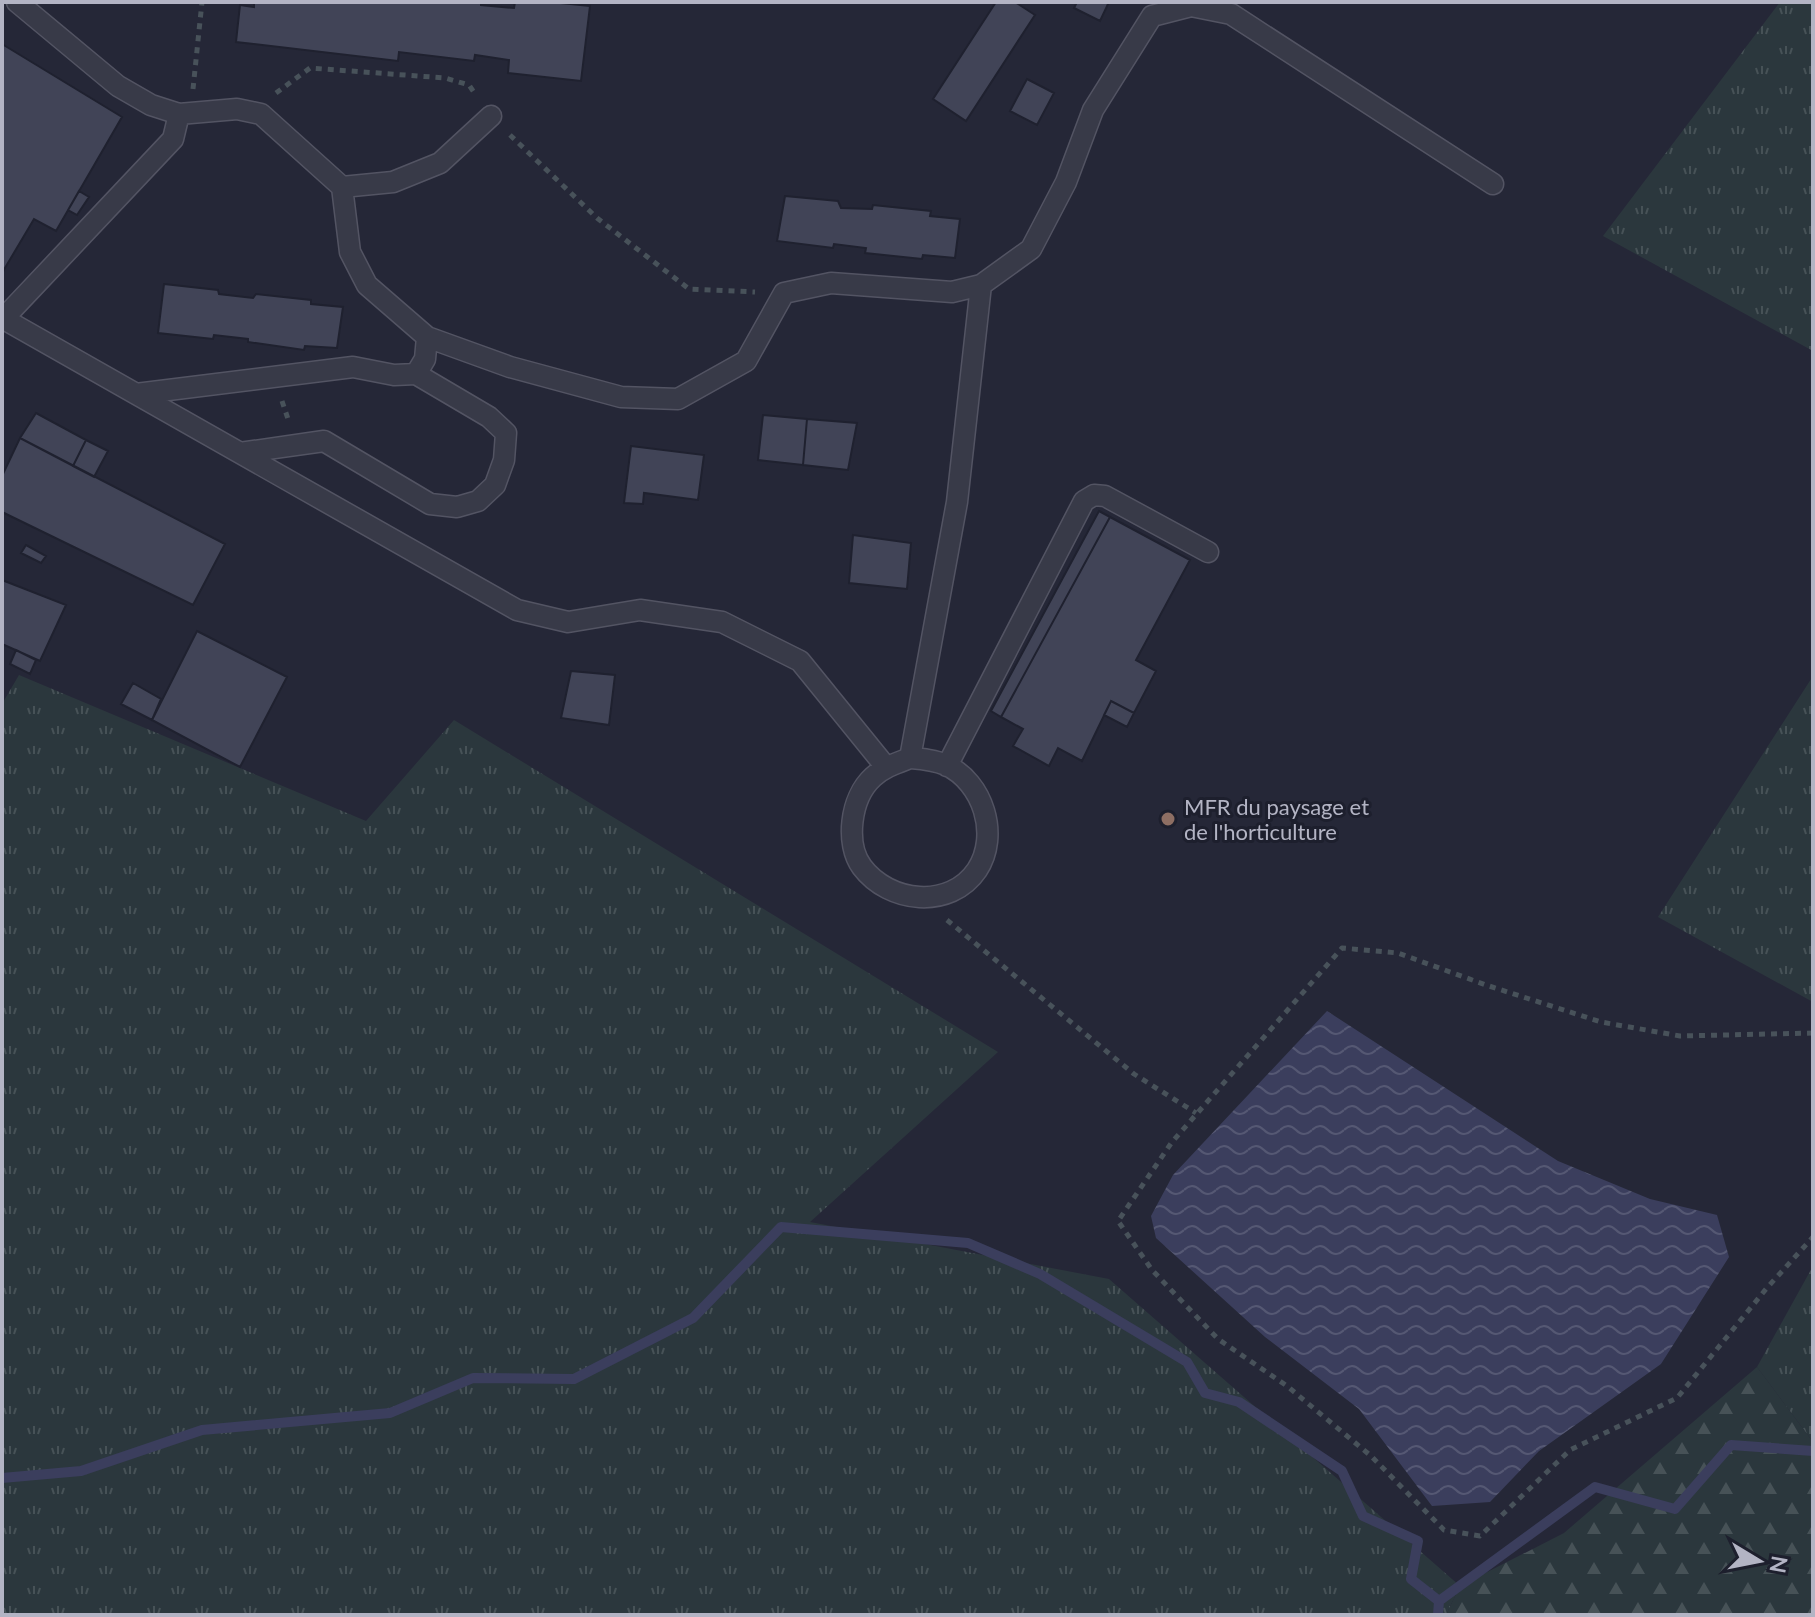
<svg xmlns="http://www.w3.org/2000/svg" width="1815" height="1617" font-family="Lato,sans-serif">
<defs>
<pattern id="grass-tufts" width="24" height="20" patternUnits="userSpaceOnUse" patternTransform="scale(2)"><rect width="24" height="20" fill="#2b373d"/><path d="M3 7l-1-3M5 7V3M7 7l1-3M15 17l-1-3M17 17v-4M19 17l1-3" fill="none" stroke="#475257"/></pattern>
<pattern id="forest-firs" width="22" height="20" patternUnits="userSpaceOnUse" patternTransform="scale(2)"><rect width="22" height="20" fill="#2b373d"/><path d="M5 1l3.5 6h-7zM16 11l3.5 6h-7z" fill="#475257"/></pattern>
<pattern id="water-waves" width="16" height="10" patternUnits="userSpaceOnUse" patternTransform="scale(2)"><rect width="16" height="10" fill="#3b3e5d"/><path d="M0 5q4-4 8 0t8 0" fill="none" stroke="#555873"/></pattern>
</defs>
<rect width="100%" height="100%" fill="#252737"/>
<path fill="url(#grass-tufts)" d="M1780,2h33v349l-210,-115z
M19,675l347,146 88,-101 544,332 -188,170 299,57 351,307 -14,29h-1444v-911z
M1813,676v326l-155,-85z
M1813,1266v176l-56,-75z"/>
<path fill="url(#forest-firs)" d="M1757,1367l56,75v173h-367l14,-29 104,-53z"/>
<path fill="url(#water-waves)" d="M1327,1011l231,150 92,38 67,16 12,42 -68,107 -122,87 -49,51 -58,4 -73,-97 -94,-72 -109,-99 -5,-22 22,-41z"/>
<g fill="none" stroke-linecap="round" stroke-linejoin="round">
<path stroke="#3b3e5d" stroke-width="10" d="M2,1478l79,-7 121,-41 188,-17 83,-35 101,1 119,-61 88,-91 187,16 72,31 147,88 18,31 34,9 103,69 21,45 55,25 -7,38 28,22
M1438,1615l1,-14 156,-114 80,22 56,-64 82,6"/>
</g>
<path fill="#414457" stroke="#1f212f" stroke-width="2" d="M254,2h227v3l33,3 1,-6h36l39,4 -9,75 -73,-8 1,-13 -34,-5 -1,6 -75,-9 -1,9 -162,-19 4,-37 14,2z
M996,2h19l20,13 -69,106 -33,-22z
M1077,2h32l-9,19 -26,-13z
M2,44l120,73 -66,114 -22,-12 -32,54z
M1027,79l27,14 -17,32 -27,-14z
M79,191l10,6 -12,18 -9,-5z
M785,196l53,5 3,7 31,1 1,-4 58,6 -1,5 30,3 -5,39 -32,-3 -1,4 -57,-6 1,-5 -32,-4 -1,4 -56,-7z
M164,284l54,6 1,4 34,4 3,-4 55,6v4l32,3 -6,41 -32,-2 -1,4 -56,-8v-3l-34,-4 -1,4 -55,-6z
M36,413l50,27 -13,26 -53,-28z
M763,415l44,4 -4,46 -45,-5z
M807,419l50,4 -9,47 -45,-5z
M20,438l205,106 -32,61 -191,-93v-36z
M86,440l22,11 -14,26 -21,-11z
M631,446l73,9 -6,45 -54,-7 -1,11 -19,-1z
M1099,511l11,6 -109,200 -10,-6z
M1110,517l80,43 -54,100 20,11 -22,42 -23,-12 -29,60 -24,-13 -9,18 -36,-20 10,-17 -22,-12z
M853,535l58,8 -4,46 -58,-6z
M26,545l20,11 -5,7 -20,-10z
M2,580l64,25 -26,56 -38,-17z
M197,631l90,46 -47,90 -88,-47z
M16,650l20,10 -6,14 -20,-10z
M571,671l44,4 -6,50 -48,-7z
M133,683l28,16 -9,21 -31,-16z
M1111,701l23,12 -7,14 -23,-12z"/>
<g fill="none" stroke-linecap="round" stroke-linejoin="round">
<g stroke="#535463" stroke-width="23">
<path id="service" d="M17,2l101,84 33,19 28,9 58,-5 24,5 81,73 51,-5 47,-19 51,-47
M2,318l515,292 51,12 72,-12 82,12 78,39 86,106
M3,319l170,-180 6,-25
M427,337l83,30 111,30 57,2 68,-38 38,-68 47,-10 121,9 29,-7 50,-36 35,-67 27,-72 59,-94 39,-10 40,8 262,170
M136,394l217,-27 41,8 22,-1 9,-15 2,-22 -60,-52 -17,-33 -8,-65
M240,453l84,-12 106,63 27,3 21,-6 17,-16 9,-25 2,-27 -17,-16 -73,-43
M910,758l47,-256 24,-217
M910,758c12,1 25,2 36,7 37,17 54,70 31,105 -27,40 -88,33 -115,-3 -17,-23 -12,-69 11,-90 11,-10 24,-14 37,-19z
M947,766l137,-265 10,-6 11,1 103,56"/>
</g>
<path stroke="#48525a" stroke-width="5" stroke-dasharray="6 6" stroke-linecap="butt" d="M193,89l9,-87
M276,93l34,-25 135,10 24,7 6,9
M510,135l87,83 92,71 66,3
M282,401l7,21
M947,920l187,154 62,39
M1813,1033l-133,3 -79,-14 -115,-37 -88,-32 -56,-5 -170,194 -54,79 34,49 66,69 69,47 84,70 73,74 36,6 90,-86 107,-52 89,-109 47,-52"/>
<use href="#service" stroke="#383a48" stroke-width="20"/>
</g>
<circle fill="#8d6e63" stroke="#1d1f2d" stroke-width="3" cx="1168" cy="819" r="8"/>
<g text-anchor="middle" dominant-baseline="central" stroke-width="6" stroke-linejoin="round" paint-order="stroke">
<g font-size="22" fill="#b3b4c4" stroke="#1d1f2d" text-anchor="start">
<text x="1184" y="806">MFR du paysage et<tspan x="1184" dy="25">de l'horticulture</tspan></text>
</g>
</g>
<rect width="1815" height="1617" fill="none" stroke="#b3b4c4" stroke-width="8"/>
<g transform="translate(1759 1561) rotate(100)" stroke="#1d1f2d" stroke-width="6" paint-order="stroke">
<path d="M0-6L14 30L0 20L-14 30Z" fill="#b3b4c4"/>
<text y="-12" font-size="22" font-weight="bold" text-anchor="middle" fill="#b3b4c4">N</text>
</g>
</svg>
